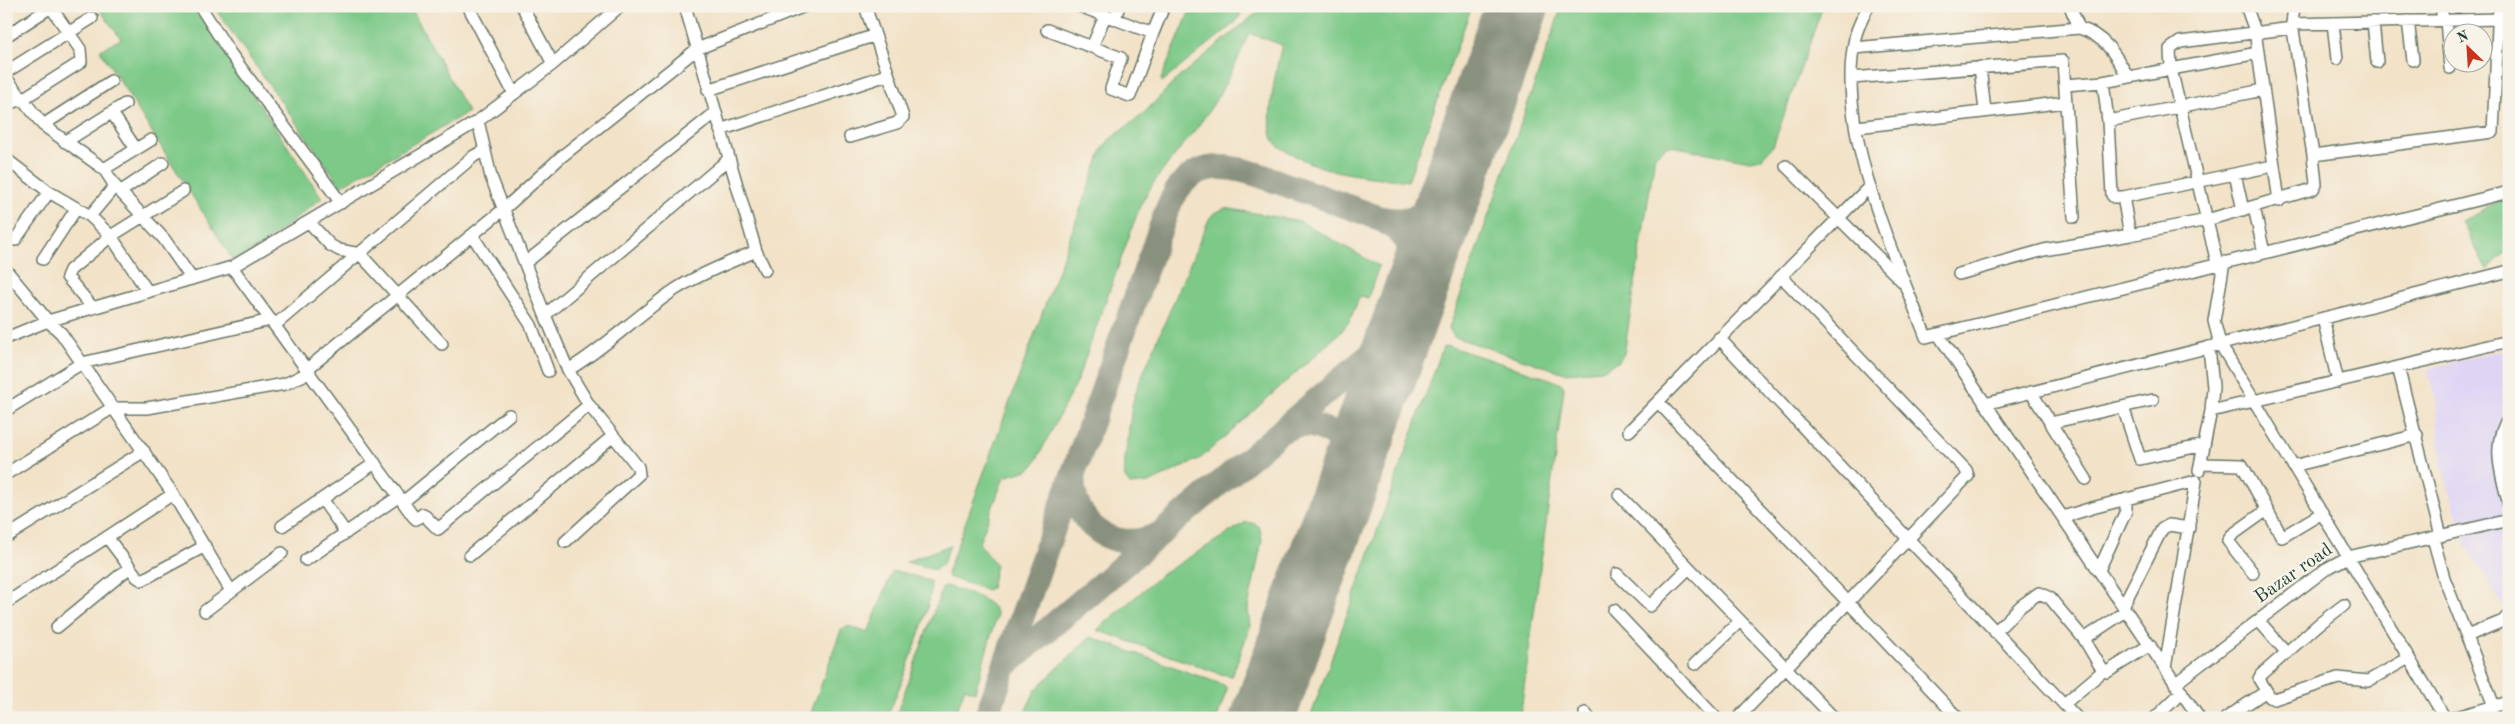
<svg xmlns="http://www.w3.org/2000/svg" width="2515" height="724" font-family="'Old Standard TT',serif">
<rect width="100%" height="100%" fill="#f7f3e8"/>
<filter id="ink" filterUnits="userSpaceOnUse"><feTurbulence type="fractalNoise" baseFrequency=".02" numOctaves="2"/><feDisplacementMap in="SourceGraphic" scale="10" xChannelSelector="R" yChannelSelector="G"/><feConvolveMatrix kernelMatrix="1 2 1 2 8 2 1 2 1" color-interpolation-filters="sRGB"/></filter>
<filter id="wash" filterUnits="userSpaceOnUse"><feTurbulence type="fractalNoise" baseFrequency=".0096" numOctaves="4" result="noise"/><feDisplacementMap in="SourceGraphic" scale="20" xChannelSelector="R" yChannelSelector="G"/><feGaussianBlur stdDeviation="1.12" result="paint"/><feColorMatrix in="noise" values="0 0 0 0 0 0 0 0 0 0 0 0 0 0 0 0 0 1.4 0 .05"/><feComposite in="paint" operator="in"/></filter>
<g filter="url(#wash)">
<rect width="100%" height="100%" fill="#f2e2c7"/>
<path fill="#ded5f5" d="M2509,348v267l-43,-69 -24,-79 -6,-65 -9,-33z"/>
<path fill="#7dc988" stroke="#4e835e" d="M97,6h97l128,192 -86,67 -136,-215 21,-11z
M213,6h197l58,106 -127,74z
M1195,6h36l10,8 -5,8 -74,60 -1,-3 28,-66z
M1265,6h207l-64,175c-42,-5 -80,-6 -118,-28 -6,-4 -14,-7 -17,-14 -8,-17 4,-76 9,-94l-33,-12c-12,29 -25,56 -43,82 -21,31 -49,57 -66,91l-63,175 -43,84 -6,5 -24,7 -25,66 17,22 -5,23 -4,2 -39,-13 -1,-4 155,-423 8,-11 34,-26 34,-35z
M1562,6h261l-50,140 -12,13 -11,2 -79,-15 -5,1 -11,9 -31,198 -6,8 -16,8 -37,3 -111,-36 -5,-9z
M2504,198h5v51l-22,21 -25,-48z
M1225,208l75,13 79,45 -11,32 -8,-2 -11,26 -9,11 -139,125 -52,25 -19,2 -5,-7 -1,-10 8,-63 6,-20 71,-166 4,-5z
M1448,346l102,33 13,6 1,4 -44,329h-210l133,-371z
M1246,522l10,2 4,5 2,11 -14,68 2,19 -18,49 -11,-2 -124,-44 64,-55z
M950,545l-7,19 -8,6 -29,-8z
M892,572h10l24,8 4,1c7,18 -34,114 -43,137h-78l32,-88 8,-4 19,7z
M945,586c16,5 46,11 52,28l-22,78 -10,-4 -11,30h-59l47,-129z
M1090,637l134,48 3,4 -10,29h-195l14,-29z"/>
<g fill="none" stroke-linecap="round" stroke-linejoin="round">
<path stroke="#88907e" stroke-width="25" d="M1379,218c40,22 39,43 32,85
M1284,428l107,-91 13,-15
M1073,477c-2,45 40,79 84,58
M1006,665l274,-233c24,-13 55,-7 65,21 4,10 2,21 2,31
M986,718l181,-508c25,-65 76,-41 125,-23 29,10 58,20 87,31 49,10 63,-17 83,-56"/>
<path stroke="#88907e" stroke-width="64" d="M1263,718l254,-712"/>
</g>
</g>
<g filter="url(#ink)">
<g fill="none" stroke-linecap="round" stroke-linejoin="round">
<g stroke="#697767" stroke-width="14">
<path id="minor" d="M200,6l30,47 111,150
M468,6l46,88
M522,6l31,58
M685,6l71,245 9,19
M1079,6l74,27 11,-27
M1868,6c-4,10 -11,21 -13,32 -20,91 38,214 71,299l583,-145
M2246,6l9,25 24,170
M2294,6l-2,18 21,131 180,-23 6,-126
M2441,6l2,14
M1115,19l4,-13
M2446,20l4,48
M2408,21l5,39
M2373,22l4,40
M2333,23l4,36
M2292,24l207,-5
M2079,28c25,7 37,27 49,49
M1047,30l74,28 -10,31 19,7 23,-63
M6,36l45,-29
M1092,47l13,-31
M1854,48l225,-20 -9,-22
M2258,53l-87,16 -1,-20 10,-7 113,-14
M1980,67l5,44
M6,72l86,-54
M6,78l37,47 61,44 11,17 -25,30 21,20 37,56
M1852,78l211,-17 11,156
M2103,82l68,-13 46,194
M2065,85l38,-3 5,39 4,74 2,2h9l7,38 77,-15 106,-31 3,-5 -3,-29
M708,90l165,-54
M6,104l15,-4 60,-38 -1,-13 -30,-43
M112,113l24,36
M478,121l13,56 54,138 23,55 21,35
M2108,121l155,-31
M43,125l68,-44
M1857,127l209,-25
M720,130l167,-55
M850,137l47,-14 6,-6 -38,-111
M65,142l60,-38
M6,159l43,33 41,24
M1786,166l118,117
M104,169l47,-29
M2235,174l8,36
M115,186l49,53 28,40
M120,192l43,-29
M2123,197l150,-31
M2254,207l10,46
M309,222l21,23 9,5 21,4 82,90
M472,235l59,90 17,46
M15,240l34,-48
M43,259l33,-50
M2224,262l-10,59 6,23 225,374
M525,263l190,-150
M232,267l181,249 3,3 7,-5 15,15 151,-124 49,62 1,7 -74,68
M6,270l42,51 13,12 112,161 58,97
M1959,274l85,-24 86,-15
M93,308l-26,-31 3,-7 41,-34 72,-45
M545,315l184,-156
M2323,318l15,64
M275,325l199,-169 11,-6
M1938,334l261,384
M6,338l42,-17 184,-54 246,-146 75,-57 67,-58
M1719,338l358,380
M2398,367l43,169
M307,369l197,-160 57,-52 136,-108 108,-43
M568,370c39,-23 70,-56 108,-81 25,-16 53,-26 80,-38
M2031,392l55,87
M1658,402l300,316
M1985,404l524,-133
M2123,407l17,52 64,-14
M6,410l76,-47 189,-43
M2211,411l298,-70
M2509,418c-19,25 -7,59 0,87
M2050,423l103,-23
M1629,431l240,-244
M2201,464l41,1 40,72 40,-24
M2293,466l124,-31
M2199,470l12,-59 2,-24 -4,-40
M6,474l106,-66h35l138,-24 25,-12
M1619,495l215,223
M322,499l24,34
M403,502l106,-87
M2063,517l29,-9 104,-27 -31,187
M282,526l93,-63
M6,537l138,-86
M107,537l30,40 5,3 63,-34
M2433,538l11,40 50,128
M470,555l143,-119
M306,560l92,-63
M2099,570l27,-59v-12
M2253,573l-25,-32 4,-6 35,-25
M1617,574l33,32 39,-38
M6,603l167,-109
M2344,605l-25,19 -58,51 -2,4 11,18 4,2 64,-21 30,3 41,-23
M2123,606l39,-77 7,-4 20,3
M1614,610l102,108
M205,611l77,-58
M2259,621l28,32
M57,627l73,-60
M1995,632l26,-26 18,-13 11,5 34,41 42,-28
M2467,636l36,-15 6,-6
M2084,639l19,32 4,1 43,-27
M1695,664l45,-43
M2176,683l150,-114 22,-12 161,-37
M2064,704l39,-33
M1585,713l4,5
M1738,718l230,-242 -2,-6 -185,-194
M2155,718l27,-26
M2226,718l39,-26
M2453,718l56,-16"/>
</g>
<use href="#minor" stroke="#fff" stroke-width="11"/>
</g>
</g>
<g text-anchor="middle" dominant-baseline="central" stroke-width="5" stroke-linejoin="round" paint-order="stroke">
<g font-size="19" fill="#1f3d34" stroke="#f7f3e8">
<text transform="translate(2294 574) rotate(-35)">Bazar road</text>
</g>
</g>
<rect width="2515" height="724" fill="none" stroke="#f7f3e8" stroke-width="25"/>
<g transform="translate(2468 48) rotate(335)"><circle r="24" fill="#f7f3e8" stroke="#a1aaa0"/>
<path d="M0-4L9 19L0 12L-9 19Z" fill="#c8321e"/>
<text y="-8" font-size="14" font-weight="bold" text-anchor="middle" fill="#1f3d34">N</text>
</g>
</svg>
